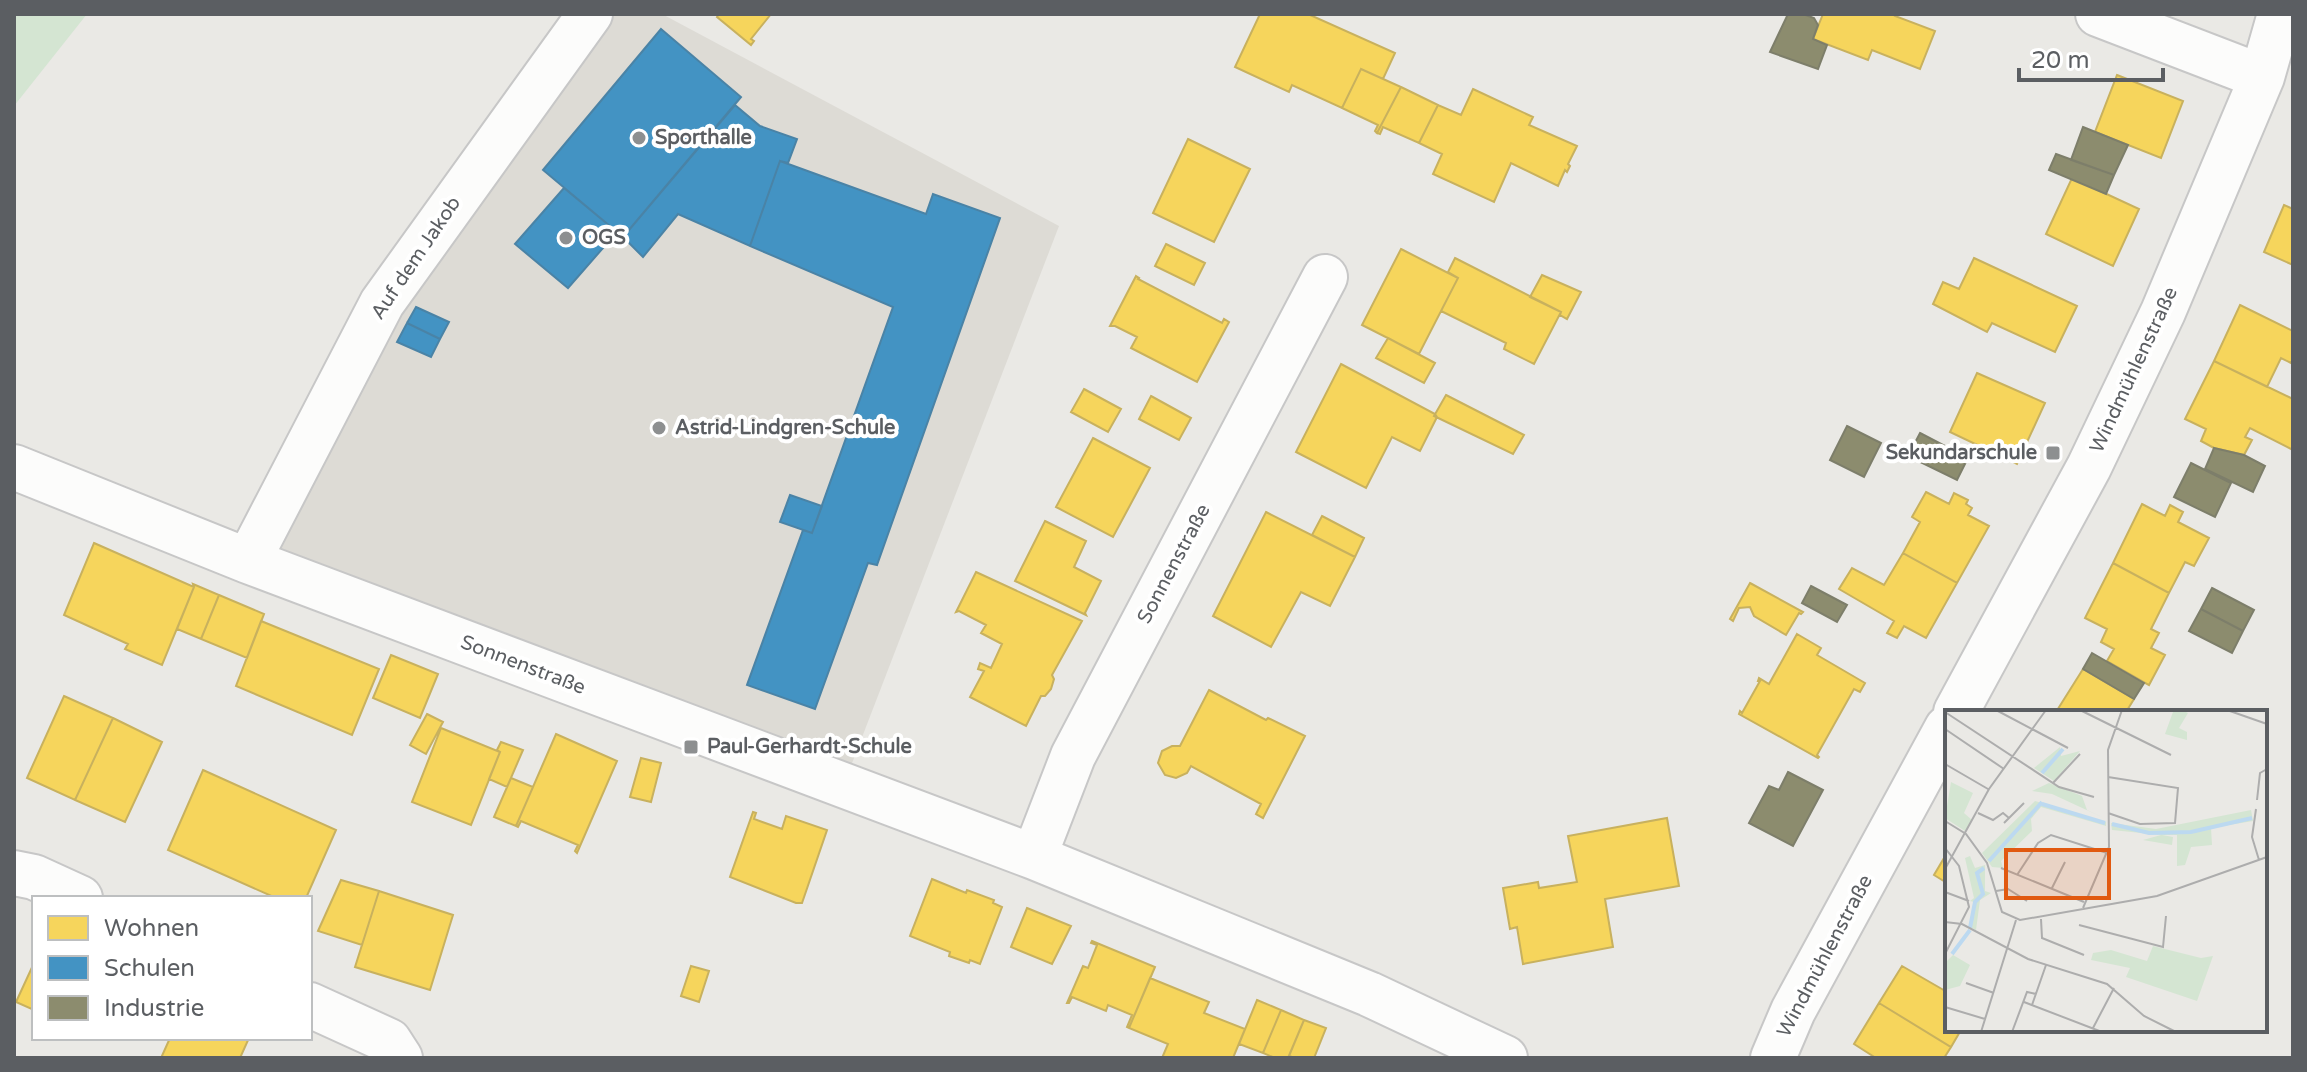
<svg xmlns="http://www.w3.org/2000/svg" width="2307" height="1072" font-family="'Varela Round',sans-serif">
<rect width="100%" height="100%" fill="#eae9e5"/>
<path fill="#dddbd5" d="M615,14h47l397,212 -210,545 -578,-216 133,-255z"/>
<path fill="#d4e5d2" d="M14,14h73l-73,92z"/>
<path fill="#f6d55c" stroke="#c8b15e" stroke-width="2" d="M719,14h52l-20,25 3,2 -3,4 -34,-28z
M1260,14h48l87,39 -12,26 -22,-10 -19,39 -50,-23 -3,7 -54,-25z
M1823,14h73l-1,2 40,15 -15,38 -48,-19 -4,10 -55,-21z
M1361,69l40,18 -24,46 -2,-2 3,-6 -36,-17z
M2117,75l66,26 -22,57 -66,-26z
M1401,87l37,18 -19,38 -36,-16 -3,7 -3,-1z
M1473,89l60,28 -4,8 48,21 -9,18 2,2 -3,6 -2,-2 -7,16 -47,-23 -17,39 -61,-28 9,-20 -23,-11 19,-38 23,10z
M1188,139l62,30 -36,73 -61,-29z
M2072,178l67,31 -26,57 -67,-32z
M2284,205l9,4v56l-29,-13z
M1166,244l39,19 -11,22 -39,-19z
M1401,249l57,29 -39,76 -57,-29z
M1455,258l106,54 -27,52 -30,-15 2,-6 -65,-32 17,-33 -10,-6z
M1974,258l103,48 -22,46 -63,-29 -5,9 -54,-28 10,-22 16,7z
M1542,275l39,17 -14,27 -7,-4 1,-3 -31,-15z
M1136,276l3,2 -1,1 84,44 2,-4 5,3 -32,60 -66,-34 6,-11 -22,-11h-5z
M2240,305l53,26v27l-2,5 -10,-5 -14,29 -53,-26z
M1388,338l47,25 -11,20 -48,-25z
M2214,361l79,38v51l-43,-22 -5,9 7,3 -8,15 -30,-7 -13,-7 5,-12 -21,-10z
M1341,364l94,50 2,3 -17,34 -28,-14 -26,51 -70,-36z
M1977,373l68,30 -28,61 -67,-32z
M1084,389l37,20 -13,23 -37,-20z
M1446,395l78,40 -11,19 -79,-38z
M1151,396l40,22 -12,22 -40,-21z
M1093,438l57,30 -37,69 -57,-30z
M1926,492l23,12 5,-11 14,7 -2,4 6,4 -4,7 21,11 -32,57 -54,-30 17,-31 -8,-5z
M2142,504l23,12 5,-11 13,7 -5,10 31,16 -15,28 -9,-4 -16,31 -56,-30z
M1266,512l89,45 -25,49 -29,-14 -30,55 -58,-31z
M1322,516l42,22 -9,19 -43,-22z
M1045,521l41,20 -12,26 27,14 -16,32 1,2 -71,-34z
M94,543l100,44 -32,78 -37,-16 3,-5 -64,-29z
M1903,553l54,30 -31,55 -22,-12 -7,12 -10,-5 7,-12 -55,-32 13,-21 32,17z
M2113,563l56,30 -18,36 8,4 -8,15 14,7 -16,30 -42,-24 7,-12 -13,-7 6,-13 -22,-11z
M976,572l106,49 -30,54 2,4 -3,10 -6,7h-4l-15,30 -56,-29 14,-26 -6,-2 2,-6 11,5 11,-24 -21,-11 5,-8 -27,-14 -3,1z
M1750,583l53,29 -2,2 -2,-1 -13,22 -32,-19 -4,-9 -11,1 -6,13 -3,-2z
M193,584l26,11 -18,44 -24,-10 17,-42z
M219,595l45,19 -17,44 -46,-19z
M261,621l118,48 -27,66 -116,-49z
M1797,634l24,14 -4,7 48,28 -5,9 -6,-3 -37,66 2,2 -1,1 -79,-44 1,-3 2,2 18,-32h-2l1,-3 10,6z
M391,655l47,19 -18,44 -47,-20z
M2083,669l51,30 -8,13h-70z
M1209,690l57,30 2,-2 37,18 -42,82 -7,-4 5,-10 -70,-38 -4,7 -11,5 -11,-3 -7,-12 4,-12 10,-5h8z
M64,696l49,22 -38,82 -48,-22z
M427,714l16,8 -17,32 -16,-9z
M113,718l49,24 -37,80 -50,-22z
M441,728l59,24 -29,73 -59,-23z
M556,734l61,27 -40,92 -2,-2 3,-6 -57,-24 -3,6 -2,-1z
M501,742l22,8 -16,37 -18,-8 11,-27 -3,-2z
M641,758l20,5 -10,39 -21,-5z
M203,770l133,60 -30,68h-30l-108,-48z
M511,778l22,9 -17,39 -22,-9z
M753,812l3,1 -2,6 28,10 4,-13 41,14 -25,73h-6l-66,-26z
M1667,818l12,68 -74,13 8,48 -90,17 -6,-37 -7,2 -7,-41 35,-6 1,6 38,-6 -9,-46z
M1947,853v30l-13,-8z
M932,879l34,14 1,-3 27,10 -1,3 9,4 -22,57 -10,-4 -1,3 -20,-7 1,-4 -40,-16z
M341,880l38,11 -17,54 -44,-14z
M379,891l74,24 -23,75 -75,-23z
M1027,908l44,18 -19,38 -41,-17z
M1092,941l63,26 -26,61 -2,-1 5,-12 -24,-10 -2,6 -34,-14 -3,6h-2l16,-37 5,2 9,-23 -6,-2z
M34,963v47l-18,-8z
M691,966l18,5 -10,31 -18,-6z
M1902,966l45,26v38h14l-10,17 -72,-44z
M1150,978l59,24 -5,11 41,16 -12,29h-71l6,-14 -39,-16z
M1257,1000l24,10 -18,43 -24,-9z
M1879,1003l72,44 -7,11h-68l-22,-14z
M1281,1010l23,10 -16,38h-13l-12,-5z
M1304,1020l22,8 -12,30h-19l-6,-2z
M170,1038h79l-9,20h-79z"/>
<path fill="#4393c3" stroke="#4a83a6" stroke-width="2" d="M661,29l80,68 -118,140 -80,-67z
M735,105l25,21 37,13 -9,24 -8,-2 -30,85 -72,-32 -35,43 -20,-20z
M780,161l146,53 7,-20 67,24 -123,347 -9,-2 -53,146 -68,-24 56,-155 9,3 81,-226 -143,-61z
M564,188l53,44 -49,56 -53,-44z
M416,307l33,15 -9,17 -33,-16z
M407,323l33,16 -9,18 -34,-15z
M790,495l32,11 -10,27 -32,-11z"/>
<path fill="#8c8c6e" stroke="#7d7e6a" stroke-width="2" d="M1788,14h15l11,4 4,7 -5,14 14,6 -9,24 -48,-17z
M2083,127l45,18 -14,30 -43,-15z
M2056,154l58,21 -8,19 -57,-24z
M1847,426l34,17 -17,34 -34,-17z
M1920,433l48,25 -11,22 -49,-24z
M2214,448l30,7 21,11 -12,26 -48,-23z
M2191,463l40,20 -16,34 -41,-20z
M1811,586l36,19 -10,17 -35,-19z
M2212,588l42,22 -11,21 -42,-22z
M2201,609l42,22 -11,22 -43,-22z
M2092,653l52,30 -10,16 -51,-30z
M1788,772l35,18 -30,56 -44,-23 20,-37 10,4z"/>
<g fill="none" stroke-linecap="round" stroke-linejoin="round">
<g stroke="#c7c7c7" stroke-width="48">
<path id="minor" d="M2098,14l164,63
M14,467l234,94 786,296 335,137 136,64
M248,561l134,-258 208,-289
M1956,712l133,-245 74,-155 99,-235 18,-63
M1034,857l39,-101 252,-479
M14,873l20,4 46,21
M310,1005l79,36 11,17
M1773,1058l20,-47 154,-283"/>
</g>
<use href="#minor" stroke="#fcfcfb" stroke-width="44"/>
</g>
<g fill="#8d8f90" stroke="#fff" stroke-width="3">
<circle cx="639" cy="138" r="8"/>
<circle cx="566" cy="238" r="8"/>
<circle cx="659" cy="428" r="8"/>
<rect x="2045" y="445" width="16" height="16" rx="4"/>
<rect x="683" y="739" width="16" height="16" rx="4"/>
</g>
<g text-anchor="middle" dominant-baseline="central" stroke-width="8" stroke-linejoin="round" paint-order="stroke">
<g font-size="20" font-weight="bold" fill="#5b5e62" stroke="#fff" text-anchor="start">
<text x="655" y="138">Sporthalle</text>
<text x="582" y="238">OGS</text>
<text x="675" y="428">Astrid-Lindgren-Schule</text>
<text x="2037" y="453" text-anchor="end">Sekundarschule</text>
<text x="707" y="747">Paul-Gerhardt-Schule</text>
</g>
<g font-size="20" fill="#5b5e62" stroke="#fff">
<text transform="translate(416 258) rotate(-56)">Auf dem Jakob</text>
<text transform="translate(2134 370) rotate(-65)">Windmühlenstraße</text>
<text transform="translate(1174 564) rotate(-62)">Sonnenstraße</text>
<text transform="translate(523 665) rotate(21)">Sonnenstraße</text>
<text transform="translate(1825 956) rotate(-62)">Windmühlenstraße</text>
</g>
</g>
<g transform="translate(1945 710)">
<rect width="322" height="322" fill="#eae9e5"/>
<path d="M237,0l6,3 -9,15 8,4v8l-22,-6 8,-22zM115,37l1,9 19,-5 -26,30 -20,-13zM6,72l22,11 -9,20 8,7 -7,11 -20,-13zM104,73l33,13 5,14 19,9 -54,-25 -20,-3zM90,91l71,21v4l-65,-19 -10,12 1,12 -31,30 2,7 -11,-1 -10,-14zM306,100l2,11 -42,7 1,17 -21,2 -6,18 -8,1v-31h-15l11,2 -1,8 -29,-5 18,-5 -49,-5 -1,-7 45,6zM25,146l5,12 10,-3v26l6,2 -11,7 -4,30 -6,-3 4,-25 -4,-1 4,-3 -9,-40zM208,236l48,12 12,-2 -16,45 -71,-24 4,-9 -39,-8 2,-7 18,-3 36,11zM8,245l17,10 -10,21 -15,4v-27z" fill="#d4e5d2"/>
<path fill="none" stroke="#bcd9f0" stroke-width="4" d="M97,63l21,-24M97,94l63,19M167,114l37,9 42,-1 61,-14M44,151l53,-59M25,218l5,-26 8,-8 -6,-21 7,-5M7,244l18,-24"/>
<path fill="none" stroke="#adadad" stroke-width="2" d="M51,0l72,38M135,0l91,45M282,0l40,14M0,2l114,75 35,10M0,19l59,40M0,54l43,25M163,67l70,11 -3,35 -35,1 -32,-11M108,73l27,-29M312,90l3,-27 7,-4M311,99l-4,28 7,23M33,103l15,7 10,-7 6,5M0,111l21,13 21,29 15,49 18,8 137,-24 110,-39M59,113l20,-20M0,138l14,18 10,41 -24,47M56,158l83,34M0,159l44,-80 57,-79M72,165l21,-32 13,-8 56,18M107,178l13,-26M51,181l12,-2 19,12M0,182l24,9M138,198l26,-61 -1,-97 14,-40M96,209l1,19 42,17M0,212l17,2 66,35 79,25 37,32 32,16M134,215l84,22 3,-31M21,273l28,10M79,292l78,30M87,295l14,-40M0,297l40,12M148,318l21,-40M36,322l35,-112M67,322l15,-40 9,2"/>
<path fill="#e15910" fill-opacity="0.15" stroke="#e15910" stroke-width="4" d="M61,140h103v48h-103z"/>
<rect width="322" height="322" fill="none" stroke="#5b5e62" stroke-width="4"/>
</g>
<rect width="2307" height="1072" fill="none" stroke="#5b5e62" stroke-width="32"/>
<rect x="32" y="896" width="280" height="144" fill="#ffffff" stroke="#bdbfc0" stroke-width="2"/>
<rect x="48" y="916" width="40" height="24" fill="#f6d55c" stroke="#bdbfc0" stroke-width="2"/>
<text x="104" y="936" font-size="24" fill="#5b5e62">Wohnen</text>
<rect x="48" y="956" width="40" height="24" fill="#4393c3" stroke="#bdbfc0" stroke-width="2"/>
<text x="104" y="976" font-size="24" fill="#5b5e62">Schulen</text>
<rect x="48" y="996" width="40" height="24" fill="#8c8c6e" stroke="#bdbfc0" stroke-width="2"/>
<text x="104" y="1016" font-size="24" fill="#5b5e62">Industrie</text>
<path d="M2019 68v12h144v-12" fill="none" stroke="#5b5e62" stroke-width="4"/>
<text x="2031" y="68" font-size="24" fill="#5b5e62" stroke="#ffffff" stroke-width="6" paint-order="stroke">20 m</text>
</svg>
